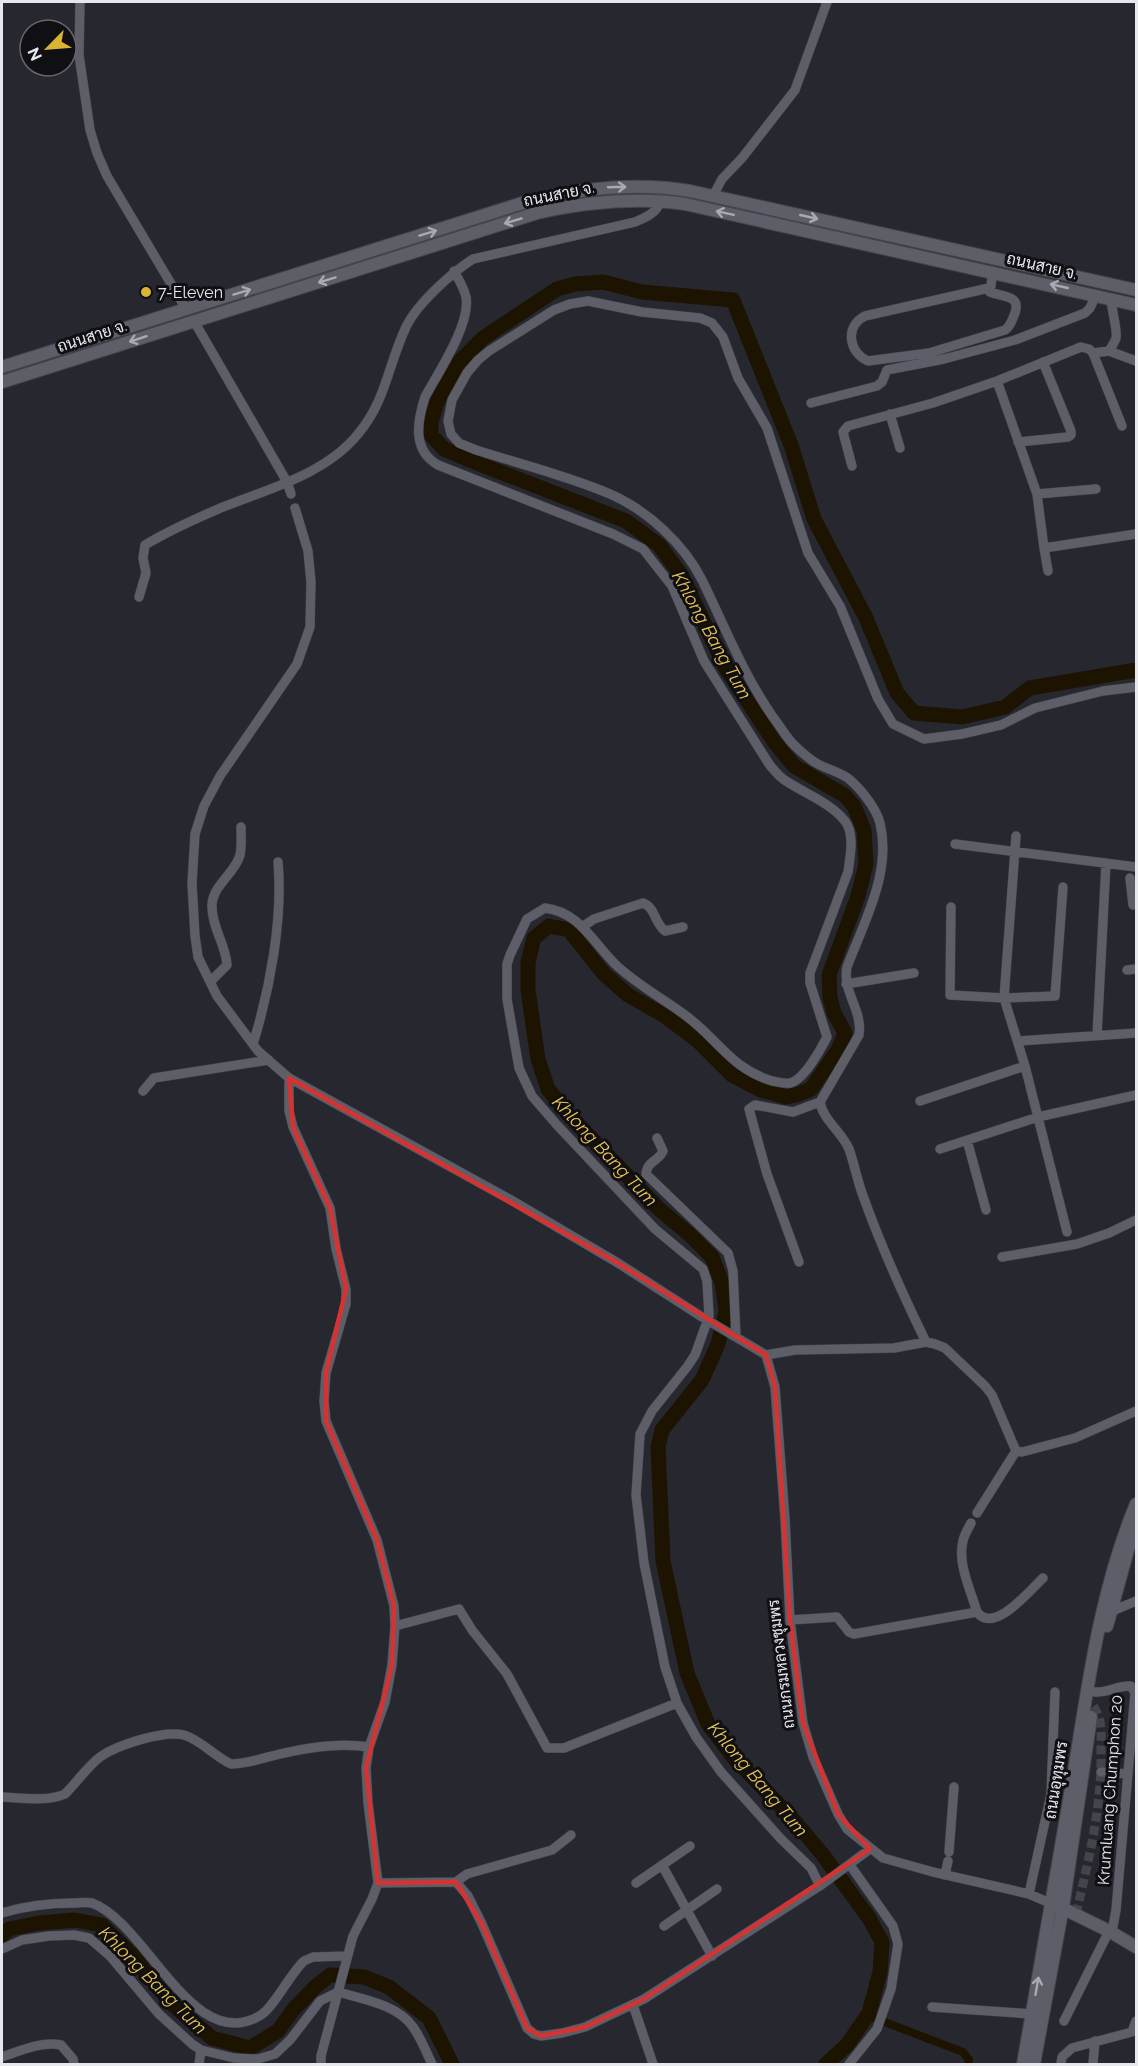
<svg xmlns="http://www.w3.org/2000/svg" width="1138" height="2066" font-family="Raleway,Sarabun,sans-serif">
<rect width="100%" height="100%" fill="#27272f"/>
<g fill="none" stroke-linecap="round" stroke-linejoin="round">
<path stroke="#1c1400" stroke-width="8" d="M869,2013l5,5 89,34 6,8 -1,4"/>
<path stroke="#1c1400" stroke-width="15" d="M2,1935l7,-6 30,-6 36,-3 27,5 31,31 39,48 40,34 38,10 28,-17 15,-21 22,-23 15,-12 34,2 25,10 40,31 23,46
M826,2064l21,-19 22,-32 11,-41 2,-30 -13,-24 -46,-63 -32,-38 -57,-59 -26,-34 -21,-51 -24,-112 -5,-114 4,-17 40,-50 16,-36 8,-33 -4,-28 -10,-26 -22,-22 -31,-26 -90,-94 -21,-26 -10,-30 -10,-69v-28l6,-24 15,-12 20,4 35,44 24,21 37,21 33,25 34,34 29,15 25,7 13,-3 12,-5 27,-39 7,-17 -11,-20 -4,-15 -1,-23 29,-79 8,-32 -2,-34 -10,-24 -10,-11 -50,-29 -19,-23 -50,-76 -43,-91 -23,-31 -33,-24 -149,-58 -33,-14 -13,-14v-13l6,-20 21,-39 25,-25 74,-49 18,-5 28,-2 39,10 91,8 58,145 23,74 52,99 31,75 17,20 48,4 43,-10 25,-19 106,-18"/>
<path stroke="#44444c" stroke-width="9" stroke-dasharray="9 4.5" stroke-linecap="butt" d="M1076,1914c13,-56 26,-107 25,-164 0,-16 2,-31 -8,-44"/>
<g stroke="#44444b" stroke-width="10">
<path id="street" d="M80,2l-1,53 11,75 7,23 10,23 79,133
M713,196l9,-17 20,-21 53,-68 32,-88
M454,271c5,9 10,17 12,26 5,27 -28,76 -41,100 -8,25 -13,53 13,68l175,69 30,15 29,37 32,75 65,103c5,6 10,13 17,17 18,12 45,22 59,40 10,13 5,36 3,51l-38,101v10l17,54c-6,12 -23,43 -37,46 -6,1 -12,-1 -18,-2 -42,-13 -54,-42 -87,-66 -23,-17 -49,-31 -70,-51 -23,-23 -36,-52 -70,-56l-18,11 -17,36 -3,9v35l12,69 13,28 25,29 98,104 48,40 4,12 2,35 -14,39 -8,12 -35,44 -12,23 -4,61 8,68 21,104 12,36 19,34 25,35 60,67 30,29 9,18
M989,288l-124,28c-20,10 -17,36 3,45l61,-8 76,-23c6,-4 7,-10 10,-17 6,-18 -12,-16 -25,-21l3,-21
M194,321l93,161 4,12
M1109,351c2,-4 6,-9 7,-13 2,-6 -5,-31 -5,-40
M1093,353l16,-2 27,10
M997,381l40,113 7,54 92,-14
M811,403l66,-17 5,-4 5,-12 57,-11 71,-19 70,-27 5,-5 6,-13
M890,414l10,34
M1018,442l50,-5 3,-2v-4l-28,-69
M852,466l-9,-34 5,-6 85,-23 64,-22 84,-34 8,2 4,4 29,73
M1037,494l59,-5
M295,508l13,43 3,31 -1,45 -13,37 -77,112 -16,30 -9,28 -3,49 3,53 3,21 19,39 41,55 31,27 222,122 107,63 84,54 64,38 9,32 10,132 5,101 13,103 10,34 25,57 9,15 36,29 50,14 96,22 23,10
M1044,548l4,23
M139,597l7,-24 -3,-15 2,-13c25,-15 52,-27 78,-38 45,-18 103,-33 135,-73 28,-33 30,-69 48,-107 11,-23 45,-54 67,-68l162,-37c12,-5 21,-9 26,-21
M1016,836l-12,162 21,68 42,166
M955,844l181,23
M1130,878l3,27 3,-1
M951,907l-1,88 54,3 51,-2 8,-109
M582,927l12,-8 49,-16c12,4 12,21 22,28l18,-4
M1127,970l9,-1
M210,982l17,-17c-1,-20 -15,-37 -15,-58 -1,-21 23,-33 28,-52 2,-9 1,-19 1,-28
M846,984l68,-11
M1097,1036l9,-173
M1018,1041l118,-8
M253,1044c17,-55 30,-125 25,-182
M289,1078v33l4,16 37,81 6,41 10,40v15l-20,69 -2,28 2,20 51,119 17,66 1,20 -3,39 -7,37 -16,45 -3,21 2,35 10,80 -6,16 -19,37 -32,120v8
M143,1091l11,-13 115,-18
M920,1101l105,-35
M657,1138l6,13c-4,10 -16,10 -17,23l82,79 5,18 3,66
M967,1140l19,70
M940,1149l98,-32 98,-22
M1002,1257l75,-13 32,-11 27,-13
M799,1262l-32,-88 -18,-65 6,-4 38,7 27,-10
M926,1342c-24,-49 -46,-98 -64,-149 -5,-14 -8,-30 -13,-44 -7,-17 -26,-29 -29,-47l39,-67c4,-25 -17,-43 -12,-68 17,-45 45,-95 33,-144 -4,-15 -19,-34 -31,-44 -9,-7 -23,-10 -33,-16 -8,-5 -17,-13 -24,-20 -7,-8 -13,-18 -19,-26 -30,-43 -48,-90 -71,-137 -18,-36 -55,-70 -92,-86 -42,-18 -90,-30 -134,-44l-17,-7 -8,-9 -3,-13 4,-21 15,-27 11,-13 11,-9 65,-41 16,-6 18,-3 54,11 58,6 12,5 11,14 15,41 29,50 41,125 32,53 38,93 15,25 31,15 38,-5 39,-9 34,-17 68,-17 33,-4
M766,1355l29,-5 99,-2 32,-6 9,2 10,4 40,38 7,9 24,56 6,1 53,-14 61,-27
M977,1513l39,-62
M971,1523c-3,6 -7,12 -8,18 -6,22 8,50 14,71 17,23 53,-22 66,-34
M1110,1612l26,-11
M790,1620l47,-3 12,15 5,2 123,-22
M395,1626l64,-17 13,21 35,44 40,74h17l113,-45
M1095,1692c13,1 23,-7 36,-6l4,7 -19,217 -4,22
M1101,1772l27,2
M2,1797c20,1 45,5 63,-3 12,-12 22,-27 35,-37 17,-12 63,-27 84,-22 17,5 31,22 47,29 14,0 28,-5 41,-8 31,-8 66,-14 97,-9
M949,1852l5,-65
M662,1865l50,91
M945,1875l3,-14
M456,1882l12,14 14,28 45,104 7,6 7,2 21,-3 23,-6 59,-28 180,-116 46,-34
M378,1883l78,-1 11,-8 85,-24 19,-15
M636,1883l54,-37
M1029,1894l22,-100 4,-102
M2,1913c23,-7 47,-10 72,-10 5,0 12,-1 18,0 55,20 101,154 169,112 13,-8 29,-41 43,-54l9,-4 34,-1
M664,1926l53,-37
M2,1949l20,-9 27,-4 25,-1 15,3 21,18 49,58 33,30 9,6 33,8 24,1 17,-5 15,-14 30,-39 18,-9c25,7 60,13 75,35 8,11 13,25 19,37
M633,2005l20,59
M932,2007l100,7
M1064,2021l45,-90
M1132,2032l4,-11
M2,2057c18,-6 39,-16 59,-12l12,14 1,5
M199,2064l2,-14
M849,2064l28,-35 14,-40 7,-45 -5,-18 -43,-61
M1061,2064l1,-7 10,-9 60,-16
M1093,2064l2,-23"/>
</g>
<g stroke="#44444b" stroke-width="14">
<path id="secondary" d="M2,367l530,-167c52,-12 105,-18 158,-9l446,99
M2,382l535,-169c49,-11 99,-16 148,-9l451,101
M1107,1626l24,-87 5,-12
M1056,1905l53,26 27,16
M1023,2064c17,-95 34,-190 50,-286 15,-93 27,-187 63,-274
M1034,2064l29,-157 28,-190"/>
</g>
<use href="#street" stroke="#5e5e68" stroke-width="9"/>
<use href="#secondary" stroke="#5e5e68" stroke-width="12"/>
</g>
<defs><path id="oneway-shaft" d="M-6 0H5M1.5-3L5.5 0L1.5 3" fill="none" stroke-width="1.6" stroke-linecap="round" stroke-linejoin="round" transform="scale(1.5)"/></defs>
<g stroke="#a9aab2">
<use href="#oneway-shaft" transform="translate(617 187) rotate(-2)"/>
<use href="#oneway-shaft" transform="translate(725 213) rotate(-168)"/>
<use href="#oneway-shaft" transform="translate(809 217) rotate(13)"/>
<use href="#oneway-shaft" transform="translate(513 221) rotate(163)"/>
<use href="#oneway-shaft" transform="translate(428 233) rotate(-17)"/>
<use href="#oneway-shaft" transform="translate(327 280) rotate(163)"/>
<use href="#oneway-shaft" transform="translate(1059 286) rotate(-167)"/>
<use href="#oneway-shaft" transform="translate(242 292) rotate(-17)"/>
<use href="#oneway-shaft" transform="translate(138 339) rotate(162)"/>
<use href="#oneway-shaft" transform="translate(1037 1986) rotate(-80)"/>
</g>
<path fill="none" stroke="#d73232" stroke-width="4.5" stroke-linejoin="round" d="M289,1078l329,185 148,92 9,32 15,233 13,103 35,91 32,35 -226,150 -59,28 -44,9 -14,-8 -45,-104 -26,-42 -78,1 -12,-115 26,-103 2,-59 -17,-66 -51,-119v-48l20,-84 -16,-81 -37,-81z"/>
<circle fill="#dab333" stroke="#101014" stroke-width="2" cx="146" cy="292" r="6"/>
<g text-anchor="middle" dominant-baseline="central" stroke-width="6" stroke-linejoin="round" paint-order="stroke">
<g font-size="16" fill="#e7e8ee" stroke="#101014">
<text transform="translate(559 194) rotate(-11)">ถนนสาย จ.</text>
<text transform="translate(1042 266) rotate(13)">ถนนสาย จ.</text>
<text transform="translate(92 336) rotate(-18)">ถนนสาย จ.</text>
<text transform="translate(781 1664) rotate(-97)">ถนนกรมหลวงชุมพร</text>
<text transform="translate(1056 1780) rotate(-81)">ถนนอุทุมพร</text>
<text transform="translate(1110 1790) rotate(-86)">Krumluang Chumphon 20</text>
</g>
<g font-size="16" fill="#e7e8ee" stroke="#101014" text-anchor="start">
<text x="158" y="292">7-Eleven</text>
</g>
<g font-size="18" font-style="italic" fill="#eac451" stroke="#101014">
<text transform="translate(712 635) rotate(61)">Khlong Bang Tum</text>
<text transform="translate(605 1151) rotate(47)">Khlong Bang Tum</text>
<text transform="translate(758 1779) rotate(50)">Khlong Bang Tum</text>
<text transform="translate(153 1980) rotate(45)">Khlong Bang Tum</text>
</g>
</g>
<rect width="1138" height="2066" fill="none" stroke="#e7e8ee" stroke-width="6"/>
<g transform="translate(48 48) rotate(245)"><circle r="28" fill="#101014" stroke="#66666b" stroke-width="1.5"/>
<path d="M0-4.5L10 22L0 15L-10 22Z" fill="#dab333"/>
<text y="-9" font-size="16" font-weight="bold" text-anchor="middle" fill="#e7e8ee">N</text>
</g>
</svg>
